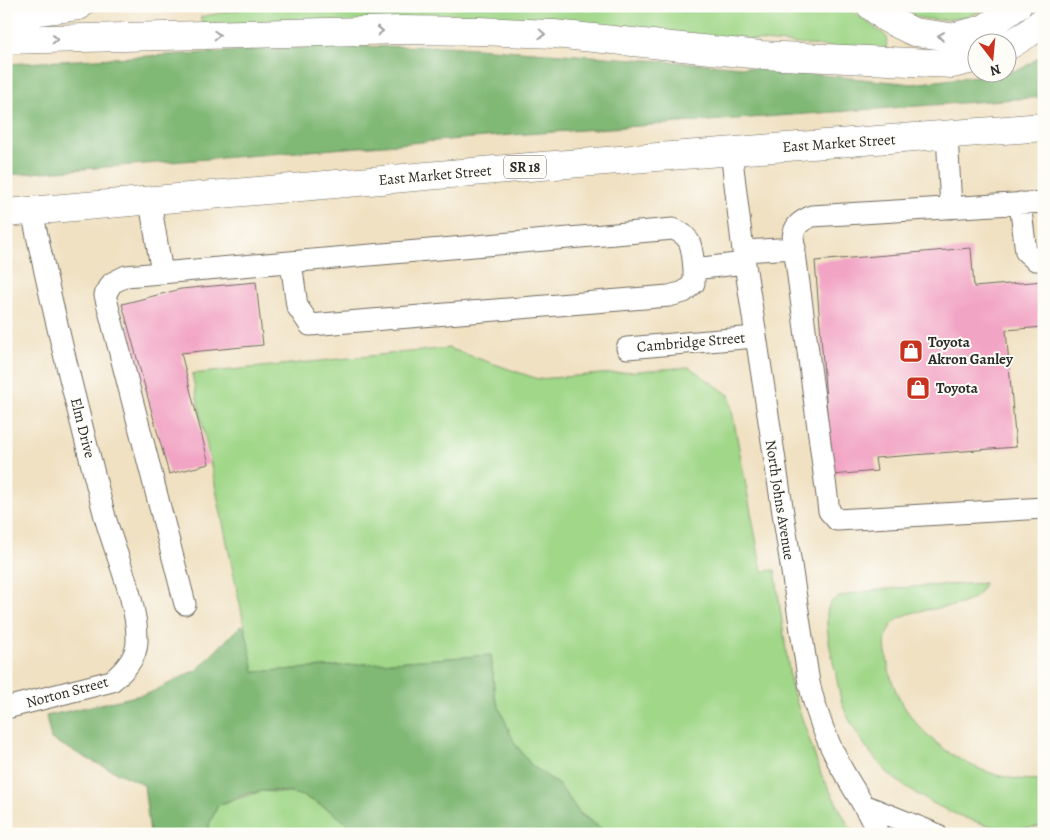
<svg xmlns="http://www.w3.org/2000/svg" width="1050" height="840" font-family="Alegreya,serif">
<rect width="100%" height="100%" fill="#fdfcf7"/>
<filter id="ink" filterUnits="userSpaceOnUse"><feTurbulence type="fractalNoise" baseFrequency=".02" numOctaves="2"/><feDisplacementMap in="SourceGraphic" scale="10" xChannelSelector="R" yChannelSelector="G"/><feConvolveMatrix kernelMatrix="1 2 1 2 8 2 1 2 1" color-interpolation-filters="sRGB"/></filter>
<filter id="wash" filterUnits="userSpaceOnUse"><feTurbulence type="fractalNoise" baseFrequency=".0096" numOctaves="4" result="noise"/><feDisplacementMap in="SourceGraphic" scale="20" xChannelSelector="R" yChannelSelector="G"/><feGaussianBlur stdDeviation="1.12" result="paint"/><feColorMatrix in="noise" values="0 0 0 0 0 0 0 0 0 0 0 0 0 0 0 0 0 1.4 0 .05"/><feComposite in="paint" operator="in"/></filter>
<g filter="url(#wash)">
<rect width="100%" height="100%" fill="#f0e1c2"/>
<path fill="#a0d788" stroke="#66815a" d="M256,6h590l41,31 -1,12 -54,-2 -215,-19 -414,-4 -3,-7z
M891,6h101c-29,17 -73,20 -101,0z
M448,348l90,31 151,-12 40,28 33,176 13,-1 16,116 30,88 32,60h-244l-29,-21 -21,-28 -28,-20 -17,-23 -13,-22 -6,-23 -4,-42 -237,17 -62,-298z
M984,583c-10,38 -80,13 -96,48 -5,10 -2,23 0,33 10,67 90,123 156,115v47c-10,1 -21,3 -30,3 -37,0 -101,-32 -127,-57 -17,-17 -35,-44 -44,-66 -5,-14 -6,-31 -10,-45 -3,-13 -11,-49 -2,-59 13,-15 127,-17 153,-19z
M262,791l38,3 36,20 23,20h-149l-1,-9 9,-20z"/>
<path fill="#80b874" stroke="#567250" d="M447,46l273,19 193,19 95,-12 13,-3 23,-15v43l-546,39 -492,39v-111l304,-17z
M241,625l4,3 9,44 237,-17 4,42 19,45 17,23 28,20 21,29 29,20h-250c-28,-25 -56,-46 -96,-43 -15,1 -32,9 -45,14l-9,20 1,9h-60l-6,-49 -52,-24 -41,-22 -5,-23 104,-23 48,-24z"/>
<g id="blocks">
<path fill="#f2a4c4" d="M971,248l3,39 70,-6v46l-38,3 10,117 -141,11 2,13 -45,4 -17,-214z
M256,282l7,63 -82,8 28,111 -40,10 -47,-170 59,-15z"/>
</g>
</g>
<g filter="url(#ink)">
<use href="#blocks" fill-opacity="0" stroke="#706b60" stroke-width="1"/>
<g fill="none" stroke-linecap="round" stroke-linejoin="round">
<g stroke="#706b60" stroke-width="23">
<path id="minor" d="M947,134l4,74
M731,151l12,100 66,432c7,30 18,59 33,86 13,23 26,41 36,65
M150,202l12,71
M1044,202l-232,14c-11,5 -18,9 -19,22l36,273 8,9 207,-12
M1020,203l6,49 9,8h9
M743,251l52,-3
M291,262l6,44 13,19 359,-29 15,-4 10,-9v-14
M627,348l128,-11
M185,604l-80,-309 7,-12 14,-7 547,-47c20,7 19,21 21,40l51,-6
M6,708l106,-27c12,-10 25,-23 25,-40 1,-37 -22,-88 -32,-124 -26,-102 -52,-203 -73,-306
M866,806l70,28"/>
</g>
<g stroke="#706b60" stroke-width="29">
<path id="major" d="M6,213l523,-46 515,-40"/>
</g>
<g stroke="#706b60" stroke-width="29">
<path id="highway" d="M871,6l16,13 27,13 37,5 33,-8 33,-23
M6,15l73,-9
M6,40l396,-10 77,1 75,3 207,21 192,9 25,-6
M1008,46l21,-13 15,-13"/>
</g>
<use href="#minor" stroke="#fff" stroke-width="21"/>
<use href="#major" stroke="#fff" stroke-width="28"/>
<use href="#highway" stroke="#fff" stroke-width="28"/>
</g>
<defs><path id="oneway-chevron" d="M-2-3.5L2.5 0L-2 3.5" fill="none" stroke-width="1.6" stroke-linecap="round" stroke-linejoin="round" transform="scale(1.25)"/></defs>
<g stroke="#a0a0a0">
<use href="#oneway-chevron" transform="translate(380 31) rotate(-1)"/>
<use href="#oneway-chevron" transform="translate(542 34) rotate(3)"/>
<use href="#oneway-chevron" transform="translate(217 35) rotate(-2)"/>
<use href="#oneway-chevron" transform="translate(941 36) rotate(-172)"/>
<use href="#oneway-chevron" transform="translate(55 39) rotate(-1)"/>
</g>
</g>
<defs>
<g id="shop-square" transform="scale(1.25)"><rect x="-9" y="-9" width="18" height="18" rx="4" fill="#c8321e" stroke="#fdfcf7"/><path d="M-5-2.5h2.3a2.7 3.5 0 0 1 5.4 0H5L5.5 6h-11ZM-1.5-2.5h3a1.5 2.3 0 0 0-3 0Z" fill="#fff"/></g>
</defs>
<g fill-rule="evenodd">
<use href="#shop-square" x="911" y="351"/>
<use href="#shop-square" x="918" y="388"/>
</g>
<g text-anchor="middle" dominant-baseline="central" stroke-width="4" stroke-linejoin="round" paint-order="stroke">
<rect fill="#fdfcf7" stroke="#6a6a68" stroke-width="1" x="504" y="155.5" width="42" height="23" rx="4"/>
<g font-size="14" font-weight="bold" fill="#2b2b2b">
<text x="525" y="167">SR 18</text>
</g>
<g font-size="15" fill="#2b2b2b" stroke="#fdfcf7">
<text transform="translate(839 143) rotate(-4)">East Market Street</text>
<text transform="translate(435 175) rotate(-5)">East Market Street</text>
<text transform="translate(691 342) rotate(-5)">Cambridge Street</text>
<text transform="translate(83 428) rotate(76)">Elm Drive</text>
<text transform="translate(780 500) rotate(81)">North Johns Avenue</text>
<text transform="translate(67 692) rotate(-15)">Norton Street</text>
</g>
<g font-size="15" font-weight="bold" fill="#2b2b2b" stroke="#fdfcf7" text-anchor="start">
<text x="928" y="342">Toyota<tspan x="928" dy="17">Akron Ganley</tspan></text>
<text x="936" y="388">Toyota</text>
</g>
</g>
<rect width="1050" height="840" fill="none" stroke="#fdfcf7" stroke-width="25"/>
<g transform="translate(992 58) rotate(164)"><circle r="24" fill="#fdfcf7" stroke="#a9a8a5"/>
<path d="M0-4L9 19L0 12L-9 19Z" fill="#c8321e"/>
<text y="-8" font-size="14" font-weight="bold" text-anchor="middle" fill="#2b2b2b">N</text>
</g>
</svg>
